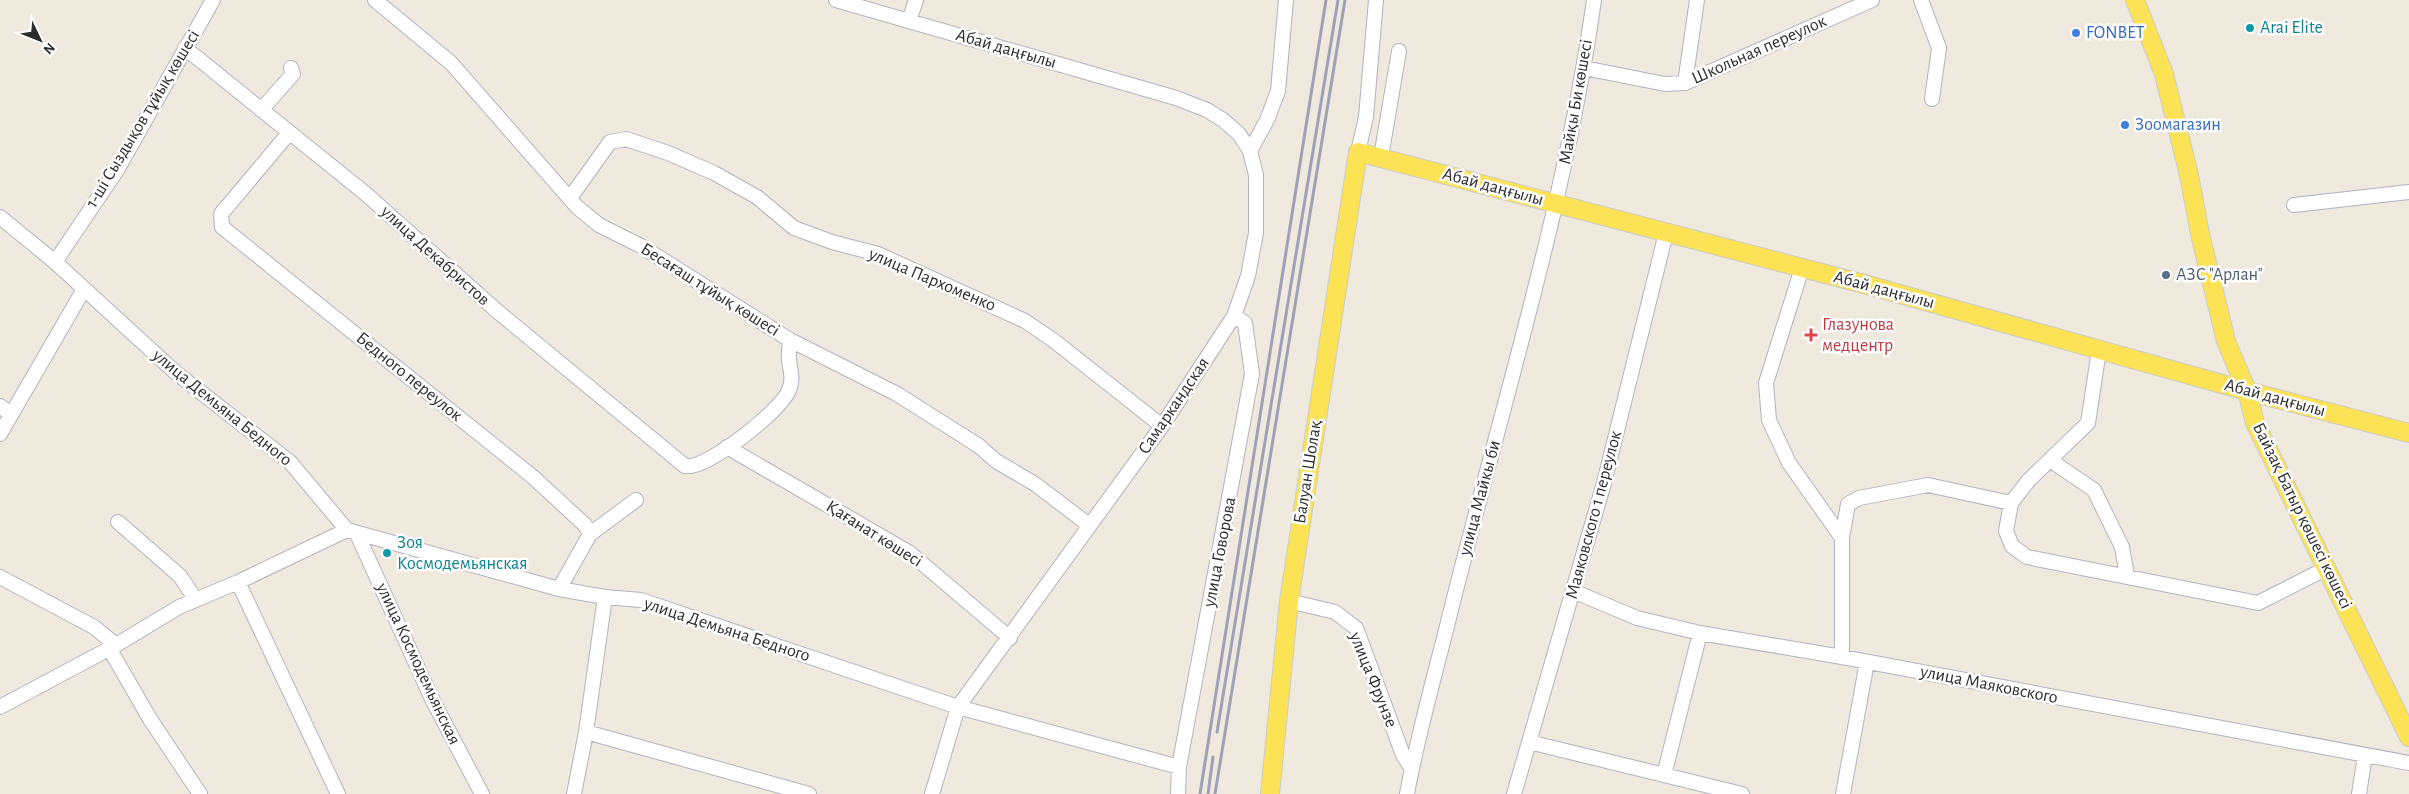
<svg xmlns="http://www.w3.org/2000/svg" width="2409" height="794" font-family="'Alegreya Sans',sans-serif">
<rect width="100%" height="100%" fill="#efe9de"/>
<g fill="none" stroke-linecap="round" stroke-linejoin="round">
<g stroke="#b2b3c1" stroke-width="16">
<path id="minor" d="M375,0l76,63 126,144 22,18 42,21 149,94 107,54 82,52 17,15 39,23 54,41
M836,0l340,98 31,12 16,10 16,14 11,17 6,24v58l-8,43 -14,40 -72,110 -204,281 -26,87
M1921,0l18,48 -7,51
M909,21l7,-21
M185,48l181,146 131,117 188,155c20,5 97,-56 104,-76 5,-12 1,-19 0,-31 -1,-6 1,-13 1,-19
M1584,68l81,16 20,-1 187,-83
M1685,83l12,-83
M261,110l32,-36 -2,-6
M289,133l-68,81 1,13 311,250 52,48 5,9
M1250,151l17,-31 11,-29 8,-91
M1358,152l8,-35 10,-117
M1381,157l18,-106
M570,198l40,-56 16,-3 42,14 46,20 43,24 37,31 38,14 46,12 147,67 28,19 109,86
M2294,205l115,-13
M0,217l55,45 120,110 115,90 57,68 212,59 46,8 36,3 317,107 221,60
M55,262l62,-92 96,-170
M1802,268l-36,115 3,37 20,43 53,75 6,-34 11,-6 69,-13 83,18
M2099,350l-11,73 -59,57 -18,23 -5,28 6,15 15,11 231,46 69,-35
M0,406l11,8
M0,434l84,-145
M727,447l183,106 100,85
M2050,460l44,30 28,57 5,29
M118,522l62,54 16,24
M357,534l76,167 49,93
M0,577l94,50 22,18
M238,582l100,212
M559,589l31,-55 46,-34
M1573,591l64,27 63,15 142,24 567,106
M1289,601l46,11 21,16 47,127 9,14
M109,648l41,71 50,75
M1842,657v-119
M0,707l116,-62 63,-38 59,-25 109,-52
M586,732l223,62
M1529,742l213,52
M1664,775l36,-142
M574,794l12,-62 19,-135
M1178,794l1,-27 73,-393 -7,-51 -11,-7
M1407,794c10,-56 26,-112 40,-168 51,-208 117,-413 147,-626
M1514,794l90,-311 62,-250
M1843,794l24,-132
M2359,794l6,-39"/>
</g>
<g stroke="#ccc" stroke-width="20">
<path id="major" d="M2135,0l29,74 25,101 11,59 26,107 21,50 8,32 154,314
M1270,794l19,-193 69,-449 506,132 383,107 162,42"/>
</g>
<use href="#minor" stroke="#fff" stroke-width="14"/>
<use href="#major" stroke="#fce255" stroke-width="18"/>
<path stroke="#9fa1b8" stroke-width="3" d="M1217,732l121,-732
M1200,794l126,-794
M1208,794l5,-37
M1215,794l130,-794"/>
</g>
<g fill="#0f9aa8" stroke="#fff" stroke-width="2">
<circle cx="2250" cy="28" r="5"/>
<circle cx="387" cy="553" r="5"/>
</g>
<g fill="#3f7fe0" stroke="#fff" stroke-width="2">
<circle cx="2076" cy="33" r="5"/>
<circle cx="2125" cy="125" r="5"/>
</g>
<circle fill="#5c6f8a" stroke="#fff" stroke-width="2" cx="2166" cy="275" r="5"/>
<path fill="#e0444e" stroke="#fff" stroke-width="2" d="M1808.5 327.5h5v5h5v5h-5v5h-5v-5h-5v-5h5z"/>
<g text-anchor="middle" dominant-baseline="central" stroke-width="5" stroke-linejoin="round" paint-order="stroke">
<g font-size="18" fill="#0d838f" stroke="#fff" text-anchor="start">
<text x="2260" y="28">Arai Elite</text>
<text x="397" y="543">Зоя<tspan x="397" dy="21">Космодемьянская</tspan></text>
</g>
<g font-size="18" fill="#366cbe" stroke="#fff" text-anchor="start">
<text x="2086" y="33">FONBET</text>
<text x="2135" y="125">Зоомагазин</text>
</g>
<g font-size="18" fill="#2c2c2c" stroke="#fff">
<text transform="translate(1006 49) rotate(16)">Абай даңғылы</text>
<text transform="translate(1759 50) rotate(-24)">Школьная переулок</text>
<text transform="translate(1576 102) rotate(-80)">Майқы Би көшесі</text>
<text transform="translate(143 119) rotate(-59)">1-ші Сыздықов тұйық көшесі</text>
<text transform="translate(1493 187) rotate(15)">Абай даңғылы</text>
<text transform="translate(435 256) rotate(42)">улица Декабристов</text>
<text transform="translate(932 280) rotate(23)">улица Пархоменко</text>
<text transform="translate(710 290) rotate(32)">Бесағаш тұйық көшесі</text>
<text transform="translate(1884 290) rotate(15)">Абай даңғылы</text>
<text transform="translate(409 377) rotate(39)">Бедного переулок</text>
<text transform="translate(2275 398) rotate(15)">Абай даңғылы</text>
<text transform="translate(1174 406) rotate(-56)">Самаркандская</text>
<text transform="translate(222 408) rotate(39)">улица Демьяна Бедного</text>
<text transform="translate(1308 472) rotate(-81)">Балуан Шолақ</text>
<text transform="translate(1480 498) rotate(-75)">улица Майкы би</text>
<text transform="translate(1594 515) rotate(-75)">Маяковского 1 переулок</text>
<text transform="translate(2302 516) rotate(64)">Байзақ Батыр қөшесі көшесі</text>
<text transform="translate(874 534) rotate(32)">Қағанат көшесі</text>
<text transform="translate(1220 552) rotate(-79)">улица Говорова</text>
<text transform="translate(727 630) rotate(18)">улица Демьяна Бедного</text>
<text transform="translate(418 664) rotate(65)">улица Космодемьянская</text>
<text transform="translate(1373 680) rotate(68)">улица Фрунзе</text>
<text transform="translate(1989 685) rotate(11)">улица Маяковского</text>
</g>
<g font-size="18" fill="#4e5e75" stroke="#fff" text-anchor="start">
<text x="2176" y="275">АЗС "Арлан"</text>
</g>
<g font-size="18" fill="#be3a42" stroke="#fff" text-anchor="start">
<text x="1822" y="325">Глазунова<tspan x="1822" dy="21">медцентр</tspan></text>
</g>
</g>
<g transform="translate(40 40) rotate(133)" stroke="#ffffff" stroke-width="4" paint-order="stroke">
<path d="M0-4L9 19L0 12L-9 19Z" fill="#2c2c2c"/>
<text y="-8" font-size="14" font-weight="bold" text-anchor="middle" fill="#2c2c2c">N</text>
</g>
</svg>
